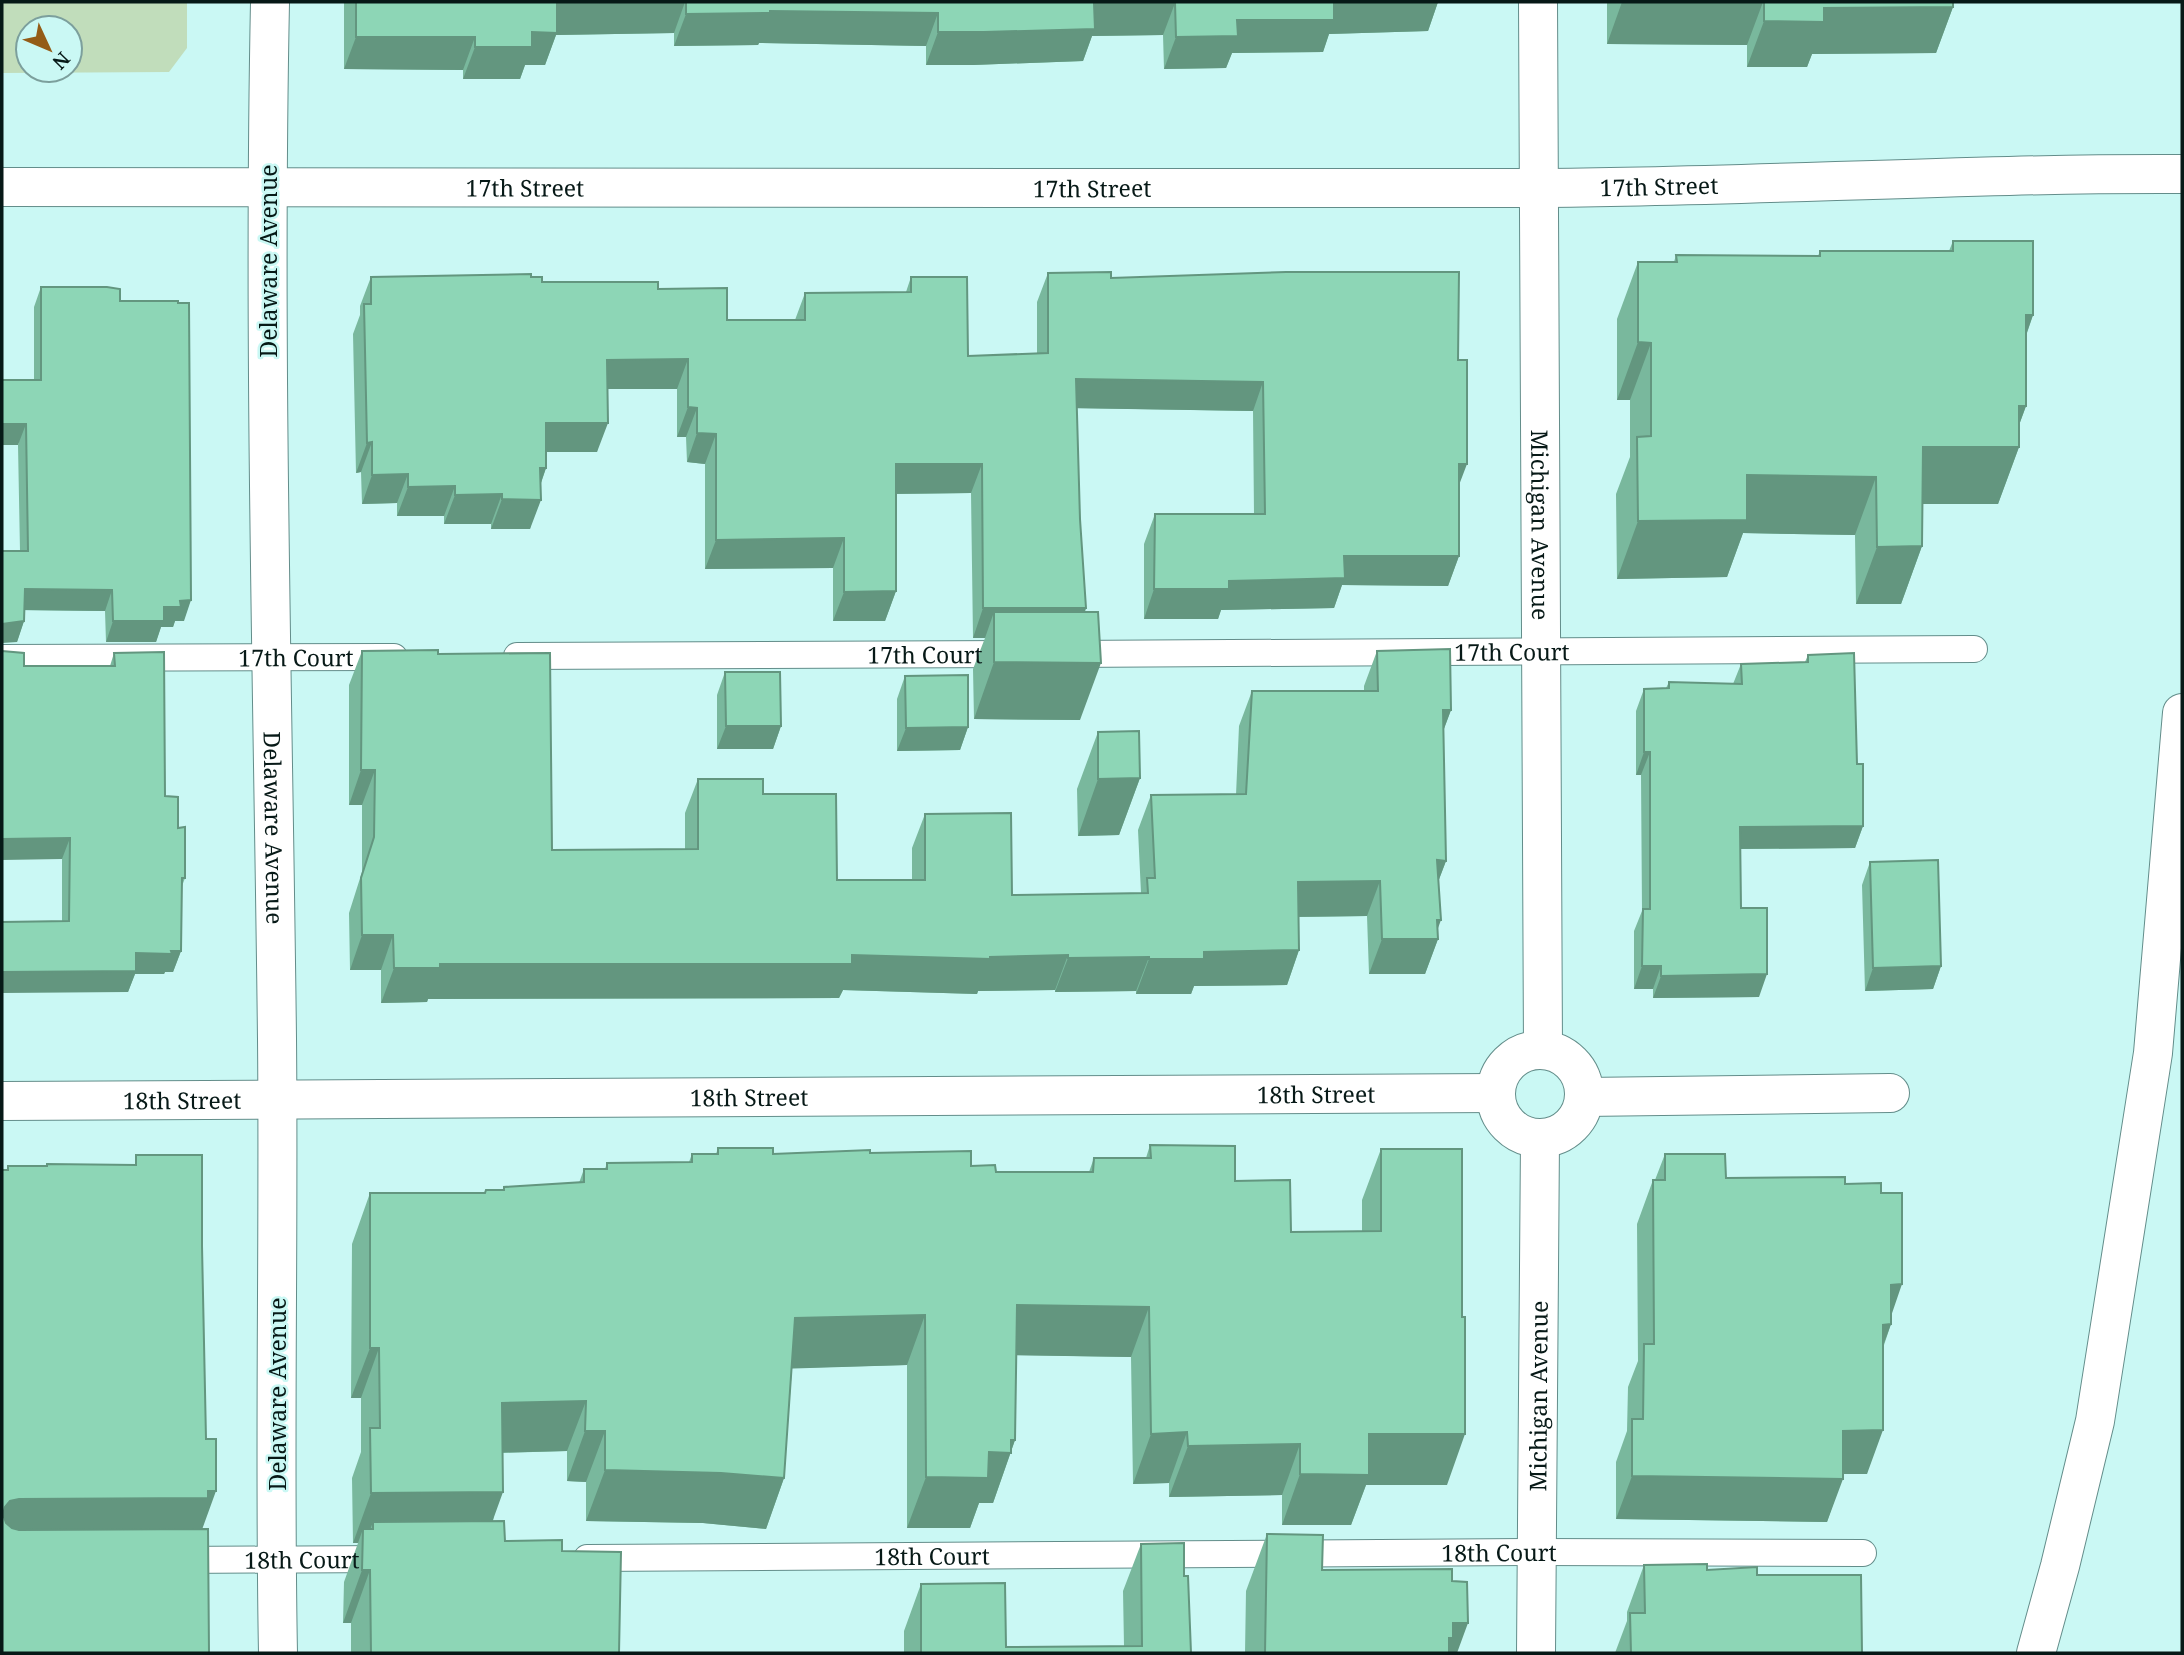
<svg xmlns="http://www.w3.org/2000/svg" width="2184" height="1655" font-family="'Noto Serif',serif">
<rect width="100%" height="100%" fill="#caf8f4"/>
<path fill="#c1ddbb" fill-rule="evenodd" d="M2,2h185v46l-18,24 -167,1zM28,28h42v42h-42z"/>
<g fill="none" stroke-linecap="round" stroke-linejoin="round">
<g stroke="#638d8a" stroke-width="28">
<g id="lane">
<path id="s1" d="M1066,654l908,-5"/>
<path id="s2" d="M517,656l497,-2"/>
<path id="s3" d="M2,658l392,-1"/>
<path id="s4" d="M587,1558l950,-6 326,1"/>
<path id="s5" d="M174,1560l214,-1"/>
</g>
</g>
<g stroke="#638d8a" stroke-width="40">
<g id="street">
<path id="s6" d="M270,2c-7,346 3,691 7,1037 2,205 -3,410 1,614"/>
<path id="s7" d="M1538,2l5,1048"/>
<circle cx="1540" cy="1094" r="44"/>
<path d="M1584,1097l306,-4"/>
<path id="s8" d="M2,1101l1493,-8"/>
<path id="s9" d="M1536,1653l4,-514"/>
</g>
</g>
<g stroke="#638d8a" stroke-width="40">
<g id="secondary">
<path id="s10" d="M2,187c511,0 1023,2 1534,1 215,-1 431,-15 646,-14"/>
</g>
</g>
<g stroke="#638d8a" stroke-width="40">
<path id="highway" d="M2036,1653l24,-87 35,-145 58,-368 29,-340"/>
</g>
<use href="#lane" stroke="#fff" stroke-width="26"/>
<use href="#street" stroke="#fff" stroke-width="38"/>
<use href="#secondary" stroke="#fff" stroke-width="38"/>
<use href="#highway" stroke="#fff" stroke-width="38"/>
</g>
<path fill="#79b89d" d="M344,2h1094l-10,29 -99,3 -6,18 -91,1 -6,15 -62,1 -1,-34 -71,1 -9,25 -110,4h-47v-19l-167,-3 -1,2 -84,1v-13l-118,2 -11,30h-20l-5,14h-57v-9l-119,-1z
M1607,2h346v5l-17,46 -124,1 -5,13h-60v-22l-140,-1z
M1953,241l80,74 -7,21v70l-7,19v22l-21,57h-76v42l-21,58h-45l-1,-69 -112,-2 -16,44 -110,2 -1,-85 14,-37v-57h-13v-81l21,-57h36l2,-7 142,1 2,-5h129z
M1048,273l63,5 347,82 1,125v71l-11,30 -106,-1 -8,23 -113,2 -3,9h-74v-75l11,-30h99l-1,-103 -177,-3 4,111 6,89 -1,4 -5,108 -106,-1 -1,-50 12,-31h-12l-2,-145 -75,1v97l-11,30h-52v-53l-128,1v-105l-18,-2 -1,-25h-9v-48h-70l-10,63h-51v16l-5,15 -11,46h-39v-5h-47v-8h-47v-13l-35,1 -1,-32 -5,1 -3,-139 7,-19v-9l11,-29h160l11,5 116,7 69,31h68l10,-27 101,-1 5,-15 57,79 69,-3v-51z
M41,287l79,14 64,320h-9l-2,6h-12l-5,15h-50l-1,-31 -81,-1v11l-7,21 3,-91 -2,-106 16,-65v-73z
M362,651l76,3 114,196 133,-1v-36l13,-34 65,15 74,86h75v-32l13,-34 87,81 129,-2 -3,-63 13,-35h85l3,-69 13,-35h112v-5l13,-35 74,59 -8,21 3,130 -8,21v57l-13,35h-56l-2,-58 -68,1v33l-12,35 -93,1 -3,8h-55v-3l-81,1v-2l-77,1 -1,3 -134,-4 -4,8 -411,1 -1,3 -46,1v-33h-31l-1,-57 13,-41v-67h-13v-120z
M114,653l51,143 13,32 7,50 -3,8 -1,65 -8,21h-8l-1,2h-29l-7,18 -66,-71v-62l-38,-193h86z
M1808,655l49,109 6,62 -8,22 -114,1v59l18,89 -106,1v-9h-19v-58l8,-20 -1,-136h-5v-64l8,-22 22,-1 3,-6 64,2 8,-20 64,-2z
M725,672l56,54 -8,23h-56v-54z
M905,676l63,51 -8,23 -63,1v-52z
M1098,732l42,46 -21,57 -41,1 -1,-47z
M1870,862l71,104 -8,23 -68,2 -3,-106z
M1150,1145l85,36 56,51 71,-1v-31l19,-51 66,336h-81l-15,40h-69v-30l-113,2v-14l-36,1 -2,-127 -115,-2 -1,85 -22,63h-14l-9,25h-63v-163l-115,3 -8,110 -18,51 -63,-6 -117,-2v-39l-19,-1v-30l-64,2 -10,68 12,20 57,10 57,102h-268v-30h-8l1,-41 14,-39h-5l-1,-65 9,-26v-54h-10l1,-154 18,-51h114l2,-3h17l1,-3 75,-4 5,-14h21l2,-6 82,-1 3,-8h24l2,-6 55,6 97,-1 101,13 25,6h93l5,-14h52z
M1665,1154l61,24 119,6 36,9 10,131 -8,24 -16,126h-24l-16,48 -211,-3v-57l11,-31 1,-44 10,-26 -1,-137 16,-44h2z
M1267,1534l55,36 130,11 5,72h-212l1,-62z
M1141,1544l43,32 7,77h-287v-22l17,-47 85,63 118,-1 -1,-55z
M1644,1565l113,10 105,78h-247l12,-32v-9z"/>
<path fill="#63967f" d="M628,2h57l-11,31 -118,2 -11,30h-20l-5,14h-57l12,-32 57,-15 25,-29z
M1334,2h104l-10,29 -99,3 -6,18 -91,1 -6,15 -62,1 12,-32 61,-17z
M1622,2h141l-16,43 -140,-1z
M1094,3h81l-12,32 -71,1 -9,25 -110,4h-47l12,-33z
M1953,7l-17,46 -124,1 -5,13h-60l17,-46 60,-13z
M770,11l168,2 -12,33 -167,-3 -1,2 -84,1 12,-32z
M356,37h119l-12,33 -119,-1z
M2026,315h7l-20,57z
M1638,342l13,1 -21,57h-13z
M688,359l-11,30h-81l11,-29z
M1076,379l187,3 -10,29 -188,-3z
M2019,406h7l-15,41h8l-21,57h-96l21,-57z
M688,407l9,1 -11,29h-9z
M546,423h62l-11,29h-61z
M2,424h24l-8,21h-16z
M697,433l19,1 -11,30 -18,-2z
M372,442l-11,30 -5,1 11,-30z
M896,464h86l-11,29 -86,1z
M1459,464h8l-11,29z
M540,468h6l-10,29z
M408,474l-11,29 -35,1 10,-29z
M1747,475l129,2 -21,58 -112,-2 -16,44 -110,2 21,-58z
M455,486l-11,30h-47l11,-29z
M502,494l-11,30h-47l11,-29z
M502,499l39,1 -11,29h-39z
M844,538l-11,30 -128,1 11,-29z
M1922,546l-21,58h-45l21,-57z
M1344,556h115l-11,30 -106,-1 -8,23 -113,2 -3,9h-74l10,-30 75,-8z
M25,589l87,1 -7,21 -88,-1z
M896,591l-11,30h-52l11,-29z
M191,600l-7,21h-9l-2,6h-12l-5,15h-50l7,-21 67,-20z
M983,608h103l-11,29 -81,-25 -9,26h-12z
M24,621l-7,21 -15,1v-19z
M994,662l107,1 -21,57 -106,-1z
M1443,710h8l-13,35z
M726,726h55l-8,23h-56z
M968,727l-8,23 -63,1 9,-23z
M1644,752h6l-9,23h-5z
M361,770h14l-13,35h-13z
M1140,778l-21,57 -41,1 20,-57z
M1863,826l-8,22 -123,1 8,-22z
M70,838l-8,21 -60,1v-21z
M1437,860l9,1 -13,34z
M1380,881l-13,35 -81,1 12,-35z
M1437,920h4l-7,19h4l-13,35h-56l13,-35z
M362,935h31l-12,35h-31z
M1299,950l-12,35 -93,1 -3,8h-55l13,-35 55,-7z
M181,951l-8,21h-8l-1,2h-29l-7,18 -126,1v-21l134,-19z
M852,955l138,2 78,-2 -13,35 -77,1 -1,3 -134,-4 -4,8 -411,1 -1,3 -46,1 13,-35 46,-4z
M1149,957l-13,34 -81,1 13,-34z
M1642,966h19l-8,23h-19z
M1941,966l-8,23 -68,2 8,-23z
M1767,974l-8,23 -106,1 8,-22z
M1902,1284l-14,41 3,-1 -16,44h-8l24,-83z
M1017,1305l132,2 -18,50 -132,-2z
M925,1315l-18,50 -130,4 18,-51z
M370,1348h9l-18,50h-10z
M586,1401l-19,50 -83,2 18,-50z
M1883,1430l-16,44h-40l16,-43z
M585,1431h20l-19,51 -19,-1z
M1187,1432l-18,51 -36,1 18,-50z
M1369,1434h96l-18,51h-81l-15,40h-69l18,-51z
M1011,1440h4l-22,63h-14l-9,25h-63l19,-51 63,-25z
M1300,1444l-18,51 -113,2 19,-51z
M605,1470l116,3 63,5 -18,51 -63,-6 -117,-2z
M1632,1476l211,3 -16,43 -211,-3z
M208,1491h8l-17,47 -197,7v-29l3,-9 5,-6 9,-2z
M503,1492l-18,50 -112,-13v-7l-8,21 -2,-14 -5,14h-5l18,-50z
M362,1570h8l-19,53h-8z
M1453,1623h15l-11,30h-15z"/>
<path fill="#8dd6b6" stroke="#63967f" stroke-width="2" d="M356,2h272l-71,1v30l-25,-1v15h-57v-10h-119z
M686,2h648v18h-97l1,16 -62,1 -1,-34h-81l1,26 -111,3h-46v-19l-168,-2v2l-84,1z
M1764,2h189v5l-129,1v14l-60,-1z
M1953,241h80v74h-7v91h-7v41h-96l-1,99 -45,1 -1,-70 -129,-2v45l-109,1 -1,-84 14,-1v-93l-13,-1v-80h39l-1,-7 144,1v-5h133z
M1111,272v6l175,-6h173l-1,88h9v104h-8v92h-115l1,22 -116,3v8h-75l1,-75h110l-2,-132 -187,-3 4,140 6,89h-103l-1,-144h-86v127l-52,1v-54l-128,2v-106l-19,-1v-25l-9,-1v-48l-81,1 1,63h-62v45h-6l1,32 -39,-1v-5l-47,1v-9l-47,1v-13l-36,1v-33l-5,1 -3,-139h7v-27l160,-3v3h11v5h116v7l69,-1v32h78v-27l106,-1v-15h56l1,79 80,-3v-80z
M41,287h66l13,2v12h58v2h11l2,297 -11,1 1,6h-17v14h-51l-1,-31 -87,-1 -1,32 -22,3v-73h26l-2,-127h-24v-44h39z
M994,612h104l3,51 -107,-1z
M1450,649l1,61h-8l3,151 -9,-1 4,60h-4l1,19h-56l-2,-58 -82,1 1,68 -95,2v7h-55v-2l-81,1v-3l-78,2v2l-138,-4v9h-412v4h-46l-1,-33h-31l-1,-57 13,-41 1,-67h-14l1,-119 76,-1v4l112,-1 2,197 146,-1v-70h65v15h73l1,86h88v-66l86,-1 1,82 136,-2 -1,-15h8l-4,-83 95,-1 6,-103h126l-1,-40z
M2,651l22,2v13h91l-1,-13 50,-1 1,144 13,1v31l7,-1v51h-3l-1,73h-10l1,3 -36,-1v18l-134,1v-50l67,-1 1,-83 -68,1z
M1854,653l3,111h6v62l-123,1 1,81h26v66l-106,2v-10h-19l1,-57h7v-157h-6v-63l25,-1v-6l73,2 -1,-20 67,-2v-7z
M725,672h55l1,54h-55z
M968,675v52l-62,1 -1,-52z
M1139,731l1,47 -42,1v-47z
M1938,860l3,106 -68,2 -3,-106z
M1150,1145l85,1v35l55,-1 1,52 90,-1v-82h81v168h3v117h-96v41l-69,-1v-30l-112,2 -1,-14 -36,2 -2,-127 -132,-2 -2,135h-4v13l-22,-1 -1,26 -62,-1 -1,-162 -130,3 -11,160 -63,-5 -116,-3v-39h-20l1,-30 -84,2 1,89 -132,1 -1,-65h10l-1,-80h-9v-155h115l1,-3h18v-3l80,-5v-13h23v-6l85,-1v-8h26v-6h55v6l97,-4v3l101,-2v15l24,-1 1,7h97l1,-14h57z
M1665,1154h60l1,24 119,-1v7l36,-1v10h21v91l-11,1v39l-8,1v105l-40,1v48l-211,-3v-57h11l1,-75h10l-1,-164h12z
M136,1155h66v91l4,193h10v52h-8v7l-189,1 -9,2 -5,6 -2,7 3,9 6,5 7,2 189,-1 1,124h-207v-483h6v-4h39v-2l89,1z
M504,1521l1,20 57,-1v11l59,1 -2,101h-248l-1,-83h-8l1,-41h10v-7z
M1267,1534l56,1 -1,35 130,-1v12l15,1 1,41h-15v15h-4v15h-184z
M1184,1543v33h4l3,77h-270v-69l84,-1 1,64 136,-1 -1,-102z
M1707,1564v6l50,-3v8h104l1,78h-231l-1,-40h15l-1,-48z"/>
<g text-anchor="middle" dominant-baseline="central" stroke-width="5" stroke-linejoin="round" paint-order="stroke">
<g font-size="23" fill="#071917" stroke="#caf8f4">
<text stroke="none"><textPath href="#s10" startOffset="1657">17th Street</textPath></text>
<text stroke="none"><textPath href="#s10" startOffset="523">17th Street</textPath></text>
<text stroke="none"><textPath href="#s10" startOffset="1090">17th Street</textPath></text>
<text transform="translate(268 261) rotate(-90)">Delaware Avenue</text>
<text stroke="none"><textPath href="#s7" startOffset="523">Michigan Avenue</textPath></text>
<text stroke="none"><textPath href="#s1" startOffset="446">17th Court</textPath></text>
<text stroke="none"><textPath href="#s2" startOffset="408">17th Court</textPath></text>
<text stroke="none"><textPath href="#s3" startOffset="294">17th Court</textPath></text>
<text stroke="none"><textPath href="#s6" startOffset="826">Delaware Avenue</textPath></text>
<text stroke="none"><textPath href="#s8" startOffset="1314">18th Street</textPath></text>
<text stroke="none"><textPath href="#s8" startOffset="747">18th Street</textPath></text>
<text stroke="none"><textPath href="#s8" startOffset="180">18th Street</textPath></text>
<text transform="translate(277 1394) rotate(-90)">Delaware Avenue</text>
<text stroke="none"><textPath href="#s9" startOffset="257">Michigan Avenue</textPath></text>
<text stroke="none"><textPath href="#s4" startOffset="912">18th Court</textPath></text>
<text stroke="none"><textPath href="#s4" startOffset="345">18th Court</textPath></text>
<text stroke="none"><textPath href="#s5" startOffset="128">18th Court</textPath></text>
</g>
</g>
<rect width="2184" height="1655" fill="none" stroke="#071917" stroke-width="7"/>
<g transform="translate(49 49) rotate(134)"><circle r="33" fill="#caf8f4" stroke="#7c9f9c" stroke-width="2"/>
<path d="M0-5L12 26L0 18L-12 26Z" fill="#945c17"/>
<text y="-10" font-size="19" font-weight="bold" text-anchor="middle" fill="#071917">N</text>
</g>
</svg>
